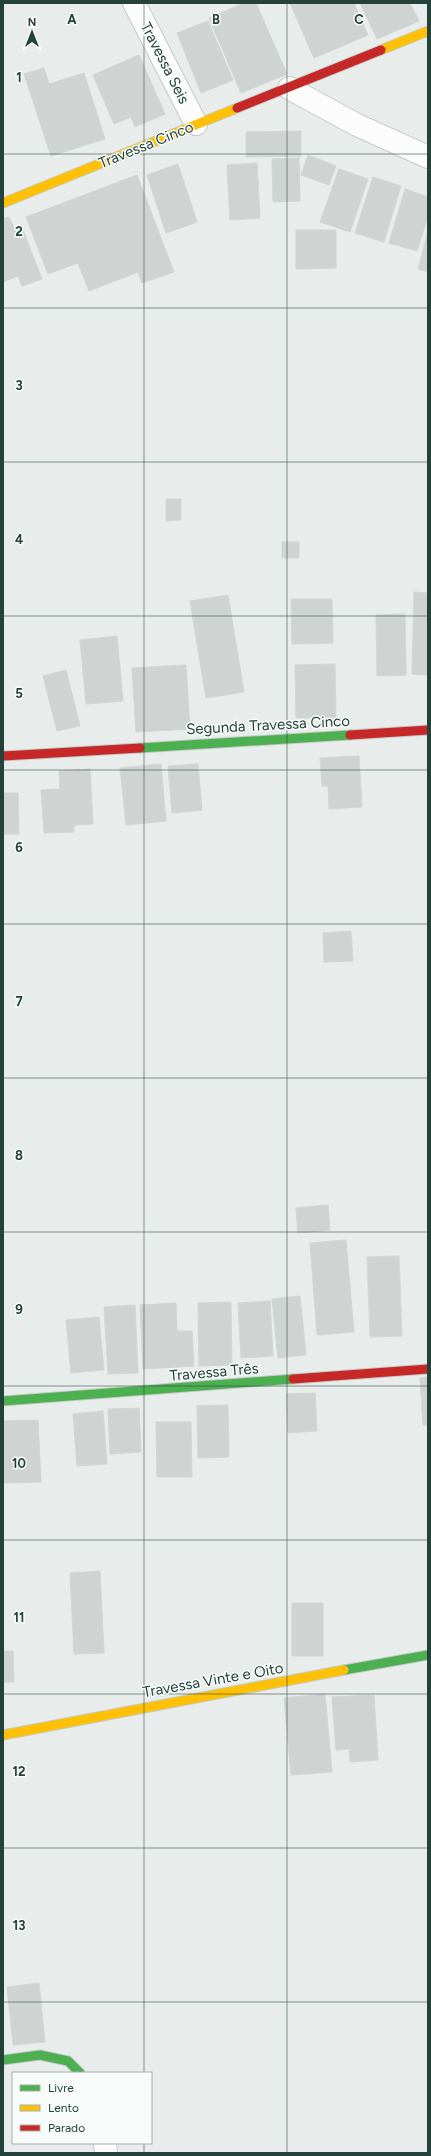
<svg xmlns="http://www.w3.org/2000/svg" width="431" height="2156" font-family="Figtree,sans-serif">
<rect width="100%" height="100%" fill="#e8edeb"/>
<path fill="#cfd4d2" stroke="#d1d6d4" d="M244,3h12l31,71 -46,19 -32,-75z
M290,3h64l14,32 -54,23z
M360,3h50l9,18 -42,18z
M208,21l25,59 -32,13 -24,-60z
M139,55l26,59 -30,13 -4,-10 -17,7 -21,-49z
M44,68l5,16 35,-11 21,66 -54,17 -27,-82z
M301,131v25l-55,1v-25z
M308,155l28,11 -7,19 -28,-10z
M299,158l1,43 -27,1 -1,-43z
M257,163l3,55 -30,2 -3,-55z
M178,164l19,58 -31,11 -19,-58z
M339,169l29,10 -18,53 -30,-10z
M137,175l37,97 -32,11 -4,-11 -49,19 -11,-28 -30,11 -22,-57z
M373,177l28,9 -17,56 -29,-9z
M405,189l23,8v19l-11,35 -28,-8z
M9,217l5,11 7,-3 21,54 -20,7 -4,-10 -15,6v-20l2,-1 -2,-4v-38z
M296,230h40v38l-40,1z
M428,231v41l-10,-3z
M166,499h15v21l-15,1z
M282,542h17v16h-17z
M414,592l14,1v82l-16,-1z
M228,595l16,97 -38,6 -16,-97z
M291,599h41l1,44 -41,1z
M405,614l1,61 -29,1 -1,-61z
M117,636l6,65 -37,3 -6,-64z
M335,664l1,54h-40l-1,-53z
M186,665l4,64 -54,3 -4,-64z
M66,670l14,56 -23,5 -14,-55z
M359,756l3,51 -33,2 -1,-23h-6l-2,-28z
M161,764l5,57 -40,4 -6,-57z
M198,764l4,46 -30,3 -4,-47z
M90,769l3,55 -19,1v7l-30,1 -3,-43 19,-1 -1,-18z
M3,793h15l1,41h-16z
M351,931l2,30 -29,1 -1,-29z
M328,1205l2,25 -32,3 -2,-25z
M346,1240l8,92 -37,3 -7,-92z
M399,1256l3,80 -32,1 -3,-80z
M300,1296l6,59 -28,3 -6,-59z
M270,1301l3,55 -32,2 -3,-55z
M231,1302l1,63 -33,1 -1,-63z
M176,1303l1,28h15l2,35 -51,3 -3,-64z
M135,1305l3,68 -30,1 -4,-67z
M99,1317l5,53 -33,3 -5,-53z
M428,1377v48h-5l-3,-47z
M315,1393l2,38 -29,2 -2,-39z
M228,1405l1,52 -31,1 -1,-52z
M139,1408l2,44 -31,2 -2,-45z
M103,1411l4,53 -30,2 -4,-52z
M38,1420l3,62 -37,1 -1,-62z
M156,1422h35l1,55h-35z
M100,1571l4,82 -30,1 -4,-81z
M292,1603h31v53h-31z
M3,1651h10l1,31h-11z
M325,1694l7,78 -41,3 -7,-77z
M374,1695l4,65 -28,2 -1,-13 -13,1 -4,-53z
M39,1983l6,59 -32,3 -6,-58z"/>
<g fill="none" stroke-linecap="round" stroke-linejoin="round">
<g stroke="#c5cac8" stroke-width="24">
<path id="street" d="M134,3l62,121
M289,88l68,37 71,32
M105,2143l1,10"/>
</g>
<g stroke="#c3cbc8" stroke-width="11">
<path id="fast" d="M140,748l210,-13
M3,1401l290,-22
M344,1670l84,-15
M3,2060l37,-5 28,6 12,12"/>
</g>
<g stroke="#c3cbc8" stroke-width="11">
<path id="slow" d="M381,50l47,-19
M3,203l234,-95
M3,1735l341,-65"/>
</g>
<g stroke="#c3cbc8" stroke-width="11">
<path id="jam" d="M237,108l144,-58
M350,735l78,-5
M3,756l137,-8
M293,1379l135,-10"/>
</g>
<use href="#street" stroke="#fcfcfc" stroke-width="22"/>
<use href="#fast" stroke="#4caf50" stroke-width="9"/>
<use href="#slow" stroke="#ffc107" stroke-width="9"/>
<use href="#jam" stroke="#c62828" stroke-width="9"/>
</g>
<path fill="none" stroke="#24423a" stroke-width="1" stroke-opacity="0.55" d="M144,3v2070M287,3v2150M3,154h425M3,308h425M3,462h425M3,616h425M3,770h425M3,924h425M3,1078h425M3,1232h425M3,1386h425M3,1540h425M3,1694h425M3,1848h425M3,2002h425M144,2143v10"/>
<g text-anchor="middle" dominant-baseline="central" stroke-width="3" stroke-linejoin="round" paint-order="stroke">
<g font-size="15" fill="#24423a" stroke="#f7fbf9">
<text transform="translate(165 63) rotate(63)">Travessa Seis</text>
<text transform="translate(146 145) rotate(-22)">Travessa Cinco</text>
<text transform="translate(268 725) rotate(-3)">Segunda Travessa Cinco</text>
<text transform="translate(214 1372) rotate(-5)">Travessa Três</text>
<text transform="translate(213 1680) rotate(-10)">Travessa Vinte e Oito</text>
</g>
</g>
<g font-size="13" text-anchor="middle" font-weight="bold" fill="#24423a" stroke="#f7fbf9" stroke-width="3" stroke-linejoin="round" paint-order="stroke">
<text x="72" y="24">A</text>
<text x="216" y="24">B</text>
<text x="359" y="24">C</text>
<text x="19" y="82">1</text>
<text x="19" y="236">2</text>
<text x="19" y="390">3</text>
<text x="19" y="544">4</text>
<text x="19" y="698">5</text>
<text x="19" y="852">6</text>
<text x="19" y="1006">7</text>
<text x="19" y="1160">8</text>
<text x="19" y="1314">9</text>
<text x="19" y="1468">10</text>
<text x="19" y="1622">11</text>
<text x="19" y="1776">12</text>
<text x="19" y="1930">13</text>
</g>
<rect width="431" height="2156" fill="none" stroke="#24423a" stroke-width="8"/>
<rect x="12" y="2072" width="140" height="72" fill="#f7fbf9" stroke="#a3b1ad"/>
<rect x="20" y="2085" width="20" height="6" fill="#4caf50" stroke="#a3b1ad"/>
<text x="48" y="2092" font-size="12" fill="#24423a">Livre</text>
<rect x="20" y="2105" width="20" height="6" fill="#ffc107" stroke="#a3b1ad"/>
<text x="48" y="2112" font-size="12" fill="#24423a">Lento</text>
<rect x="20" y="2125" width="20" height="6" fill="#c62828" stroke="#a3b1ad"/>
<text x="48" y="2132" font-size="12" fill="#24423a">Parado</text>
<g transform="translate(32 32)" stroke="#f7fbf9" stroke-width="3" paint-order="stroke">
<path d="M0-3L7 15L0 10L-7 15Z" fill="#24423a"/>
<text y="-6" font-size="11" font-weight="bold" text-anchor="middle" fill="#24423a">N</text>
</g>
</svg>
